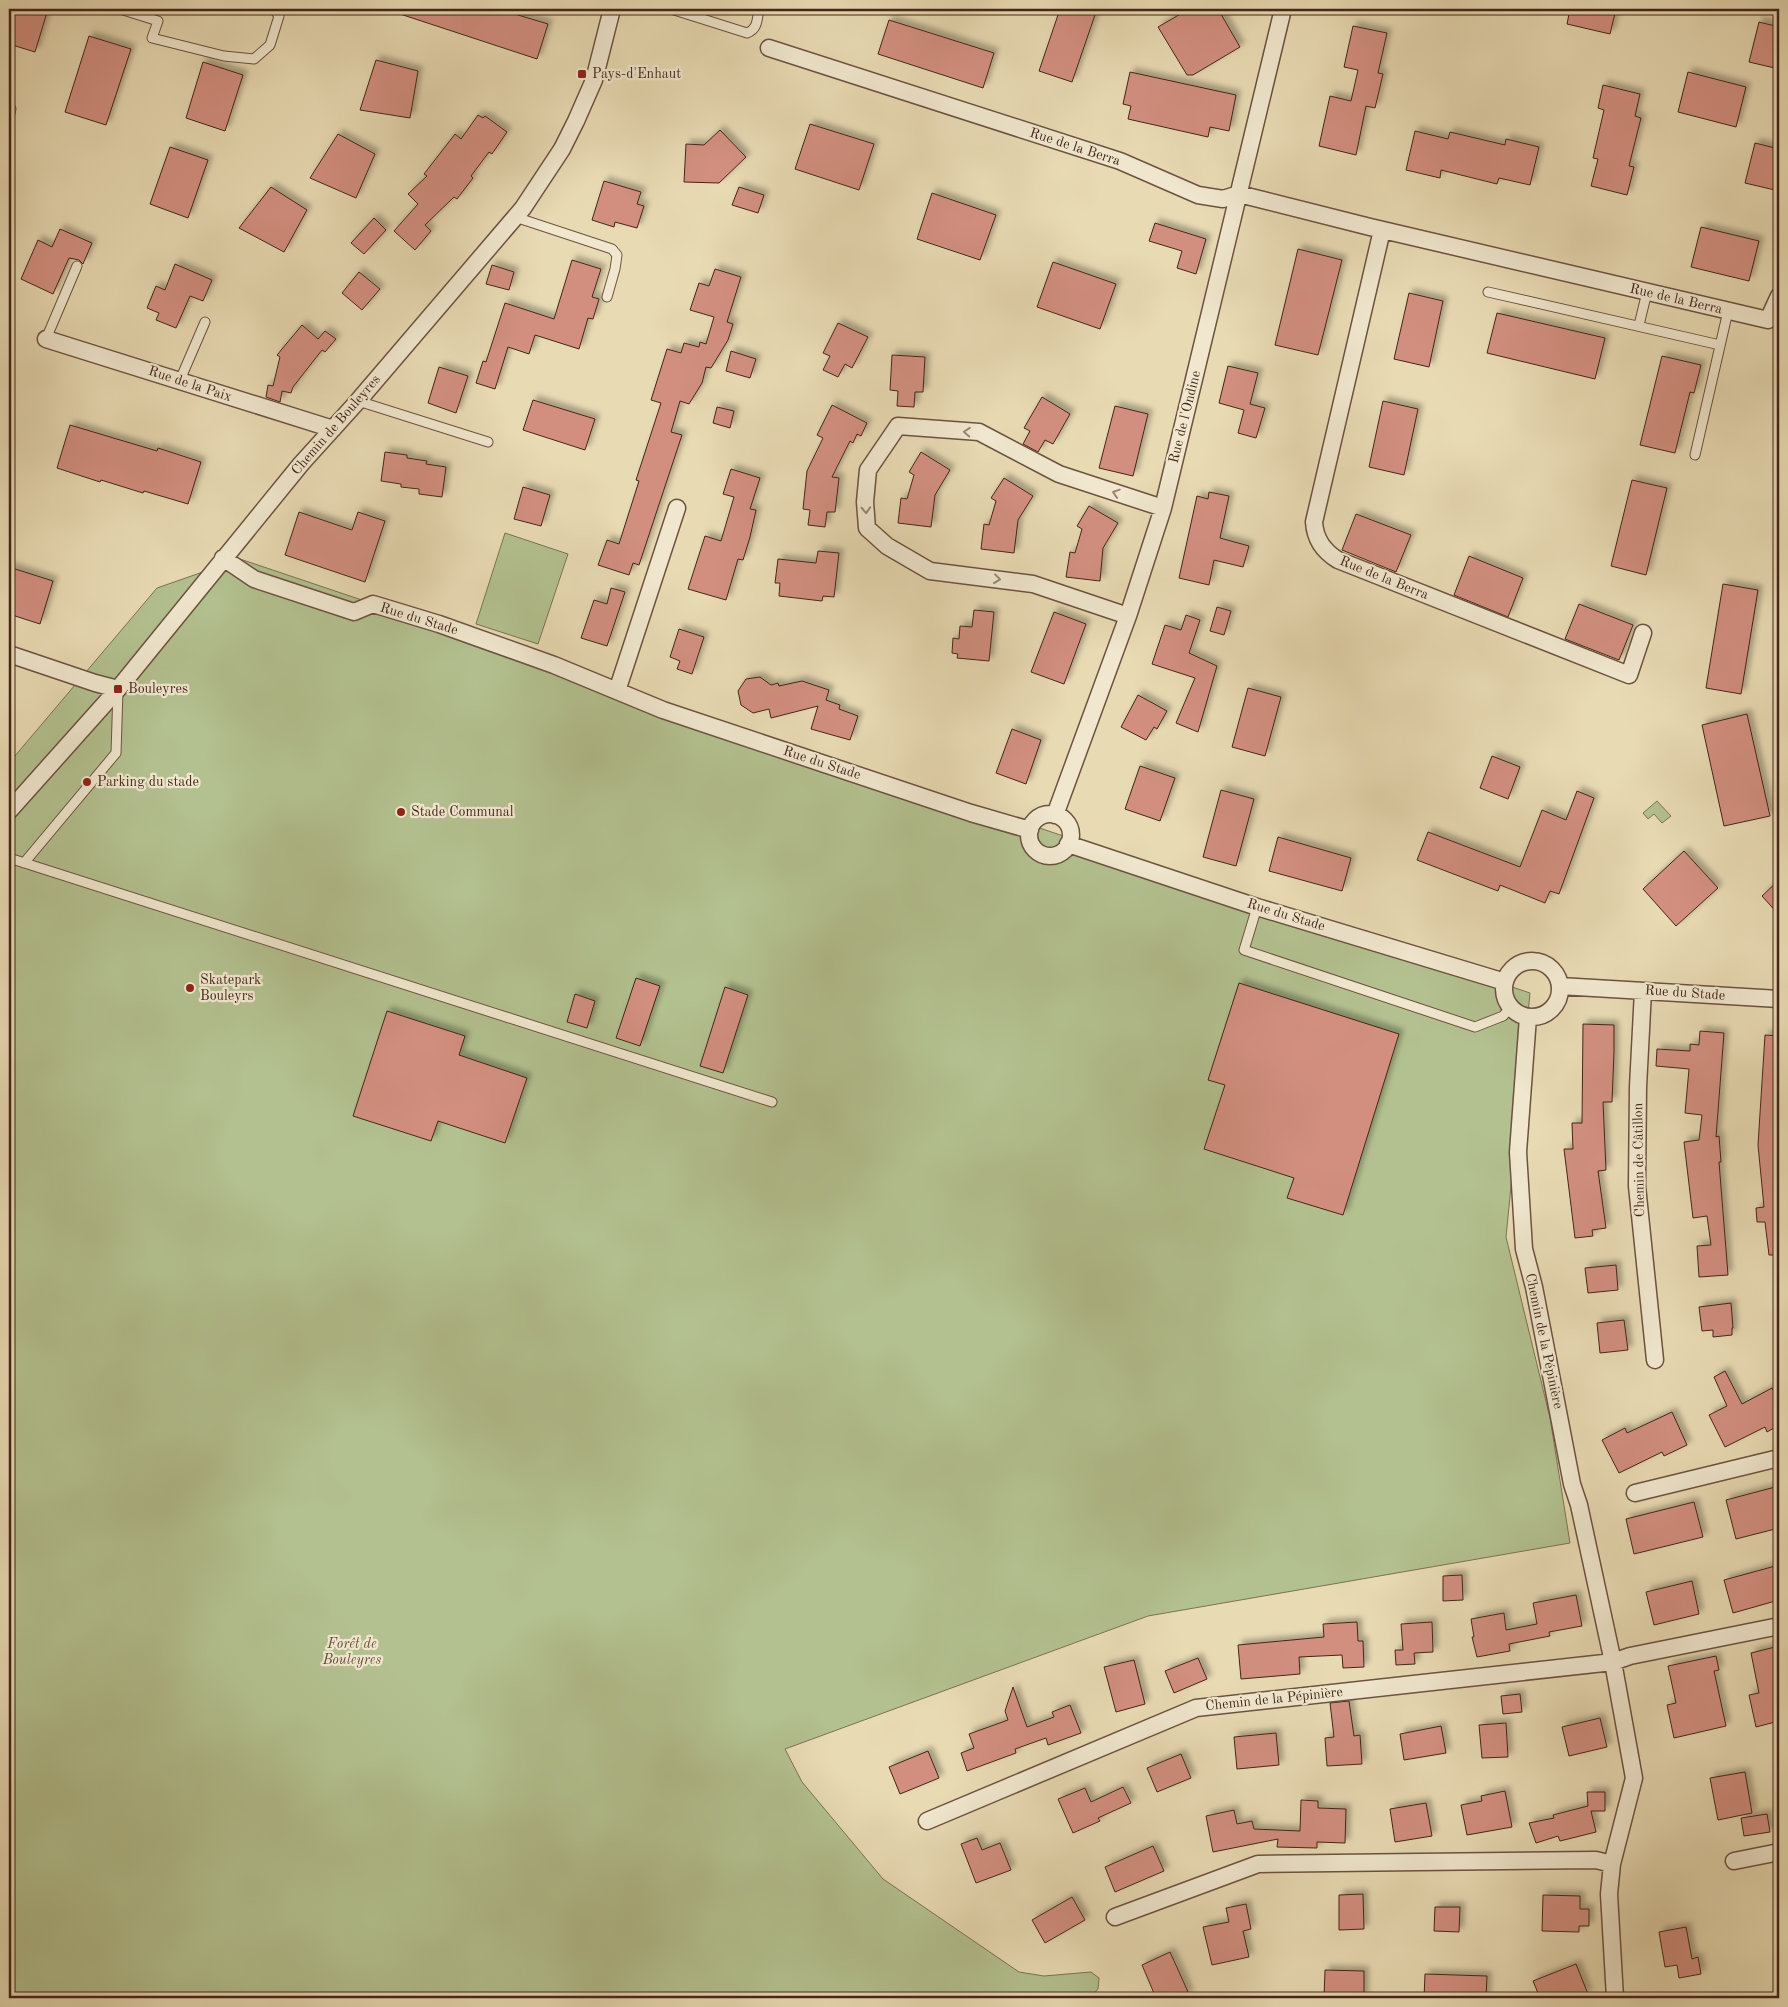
<svg xmlns="http://www.w3.org/2000/svg" width="1788" height="2007" font-family="'Old Standard TT',serif">
<defs>
<filter id="shadow"><feDropShadow dx="4.5" dy="-4.5" stdDeviation="2.5" flood-color="#0004"/></filter>
</defs>
<rect width="100%" height="100%" fill="#e8dab3"/>
<filter id="stains"><feTurbulence type="fractalNoise" baseFrequency=".004" numOctaves="4"/><feColorMatrix values="0 0 0 0 .2 0 0 0 0 .09 0 0 0 0 .02 0 0 0 .5 -.17"/></filter>
<radialGradient id="worn" r=".72"><stop offset=".6" stop-color="#630" stop-opacity="0"/><stop offset="1" stop-color="#630" stop-opacity=".3"/></radialGradient>
<path fill="#b3c08f" stroke="#7c7254" d="M505,533l63,21 -30,90 -62,-20z
M240,559l1290,434 -24,244 44,181 20,125 -422,73 -363,133 17,33 81,97 136,93 25,4 47,-4 8,6 -1,11 -8,9h-1081v-1235l148,-175z
M1657,801l14,15 -9,7 -8,-9 -6,5 -5,-6z"/>
<path fill="#d28f80" stroke="#442519" filter="url(#shadow)" d="M9,9h39l-13,43 -26,-8z
M395,9h103l50,15 -11,35 -143,-47z
M1060,9h37l-25,73 -33,-11z
M1189,9h29l22,38 -47,28h-6l-29,-48z
M1570,9h46l-6,25 -43,-10z
M889,20l105,33 -11,35 -105,-34z
M1759,22l20,5v42l-30,-7z
M1353,26l34,7 -9,40 5,1 -8,34 -9,-2 -10,49 -37,-9 11,-50 21,5 7,-31 -14,-3z
M89,36l42,13 -25,76 -41,-13z
M376,60l42,11 -8,47 -50,-8z
M203,62l40,13 -18,56 -39,-13z
M1130,72l106,23 -7,36 -19,-4 -2,10 -80,-18 3,-13 -8,-2z
M1688,72l58,15 -10,40 -58,-15z
M1603,85l37,9 -5,22 6,2 -12,48 5,1 -7,28 -36,-9 7,-27 -5,-1 11,-48 -6,-2z
M478,115l5,3 2,-2 22,16 -15,22 -3,-2 -18,24 2,2 -16,21 -3,-2 -29,28 6,6 -16,19 -21,-19 24,-27 -10,-10 19,-18 -3,-2 31,-40 6,5z
M810,124l64,20 -15,46 -64,-21z
M720,130l26,27 -27,26 -35,-1 2,-38 18,1z
M1415,131l33,8 2,-7 55,13 1,-6 33,8 -9,38 -31,-7 -2,6 -56,-14 -1,8 -34,-8z
M338,134l37,20 -19,44 -46,-20z
M1755,143l24,6v42l-34,-8z
M170,147l38,13 -20,58 -38,-14z
M604,181l37,11 -4,12 7,2 -7,22 -22,-6 -1,5 -22,-7z
M271,187l36,23 -23,42 -45,-24z
M739,187l25,8 -6,18 -26,-8z
M932,193l64,22 -16,45 -63,-21z
M374,218l12,12 -22,24 -13,-11z
M1155,223l51,16 -10,35 -19,-6 5,-17 -33,-10z
M1701,227l58,14 -10,40 -58,-14z
M60,229l32,14 -9,21 -4,-4 -10,-2 -16,36 -32,-15 17,-39 14,7z
M1298,249l44,11 -24,95 -43,-10z
M572,260l29,9 -9,28 7,2 -6,20 -5,-1 -9,31 -44,-14 -6,19 -21,-7 -13,42 -19,-6 7,-22 3,1 19,-59 49,16z
M1053,262l63,22 -16,45 -63,-22z
M175,264l37,16 -9,21 -13,-5 -14,32 -20,-8 3,-7 -12,-5 9,-22 9,4z
M492,265l22,7 -5,18 -23,-6z
M715,269l26,8 -14,45 6,2 -5,16 -17,28 -5,-1 -4,16 -13,21 -9,-3 -9,31 11,3 -43,130 -6,-2 -4,12 -31,-10 9,-25 12,4 20,-63 -3,-1 25,-77 -10,-3 16,-51 14,4 3,-10 15,4 1,-5 6,2 8,-27 -24,-7 9,-27 10,3z
M359,272l21,17 -18,21 -20,-17z
M1409,293l34,8 -14,66 -35,-8z
M1497,313l108,25 -10,41 -108,-26z
M838,323l30,14 -16,31 -7,-4 -7,13 -15,-7 7,-14 -7,-3z
M302,325l16,14 7,-8 11,8 -11,13 -3,-2 -29,37 -2,6 -9,-2 -2,11 -14,-5 2,-12 5,1 7,-29 -3,-2z
M731,351l25,8 -6,19 -24,-7z
M892,355l33,2 -2,35h-8l-1,15 -17,-1 1,-15 -8,-1z
M1662,356l39,9 -7,28 -4,-1 -15,61 -35,-8z
M1228,366l30,7 -8,31 15,4 -9,30 -18,-5 6,-23 -25,-7z
M439,367l29,9 -12,37 -28,-10z
M1042,397l28,17 -17,30 -8,-4 -7,12 -15,-8 7,-13 -6,-3z
M533,400l62,19 -10,31 -62,-20z
M1383,401l35,8 -14,66 -35,-8z
M832,405l35,18 -6,13 -4,-2 -4,9 -3,-2 -18,36 7,1 -4,34h-8l-2,15 -17,-2 2,-15 -7,-1 4,-38 16,-33 -6,-3z
M1115,406l33,8 -15,62 -34,-8z
M717,407l17,4 -4,17 -17,-5z
M70,425l87,26 1,-3 43,14 -13,42 -44,-13 -1,2 -42,-13 -1,2 -43,-14z
M385,452l22,3v3l20,3 -1,3 20,3 -4,30 -23,-3v-5l-18,-2v-3l-20,-3z
M921,452l29,18 -15,25 -4,32 -33,-4 3,-25 6,1 7,-24 -5,-3z
M731,469l29,9 -10,31 6,1 -6,27 -7,23 -5,-1 -12,41 -38,-11 17,-53 16,5 13,-44 -11,-3z
M1004,478l29,18 -15,24 -4,33 -33,-4 3,-25 5,1 7,-24 -5,-3z
M1632,480l35,8 -21,87 -35,-9z
M523,487l27,8 -9,31 -27,-7z
M1209,492l20,4 -9,42 29,8 -6,21 -29,-7 -5,25 -30,-7 18,-82 11,3z
M1089,506l29,17 -15,25 -3,33 -34,-4 4,-25 5,1 7,-24 -5,-3z
M299,512l53,18 6,-18 27,9 -20,61 -80,-27z
M1356,514l55,21 -15,37 -54,-22z
M818,551l21,2 -5,44 -11,-1 -1,5 -43,-5 1,-13h-5l3,-24 38,4z
M1469,556l54,22 -15,39 -54,-22z
M9,567l44,14 -13,43 -31,-10z
M1723,584l35,6 -17,104 -35,-6z
M611,588l14,4 -18,54 -26,-8 13,-38 13,4z
M1579,604l54,21 -14,35 -54,-21z
M1217,607l14,4 -7,24 -14,-4z
M974,610l20,2 -5,49 -32,-3 1,-4 -6,-1 1,-15 6,1 1,-13 12,1z
M1054,612l32,12 -22,60 -33,-12z
M1186,615l14,5 -11,33 28,13 -19,66 -22,-9 19,-45 -43,-14 13,-39 16,5z
M679,629l25,8 -12,37 -15,-5 3,-8 -10,-4z
M760,677l11,8 7,-2 1,3 23,-5 27,9 -3,10 14,5 -1,4 19,7 -8,24 -39,-11 7,-23 -47,12 -2,-9 -16,4 -12,-8 -3,-14 8,-12z
M1248,688l33,9 -16,59 -33,-9z
M1138,695l29,16 -10,18 -3,-2 -8,13 -25,-13z
M1747,714l23,102 -46,10 -22,-101z
M1012,729l29,11 -15,44 -30,-11z
M1492,756l28,11 -12,32 -28,-11z
M1140,766l35,12 -15,43 -35,-12z
M1221,790l33,9 -18,67 -33,-9z
M1577,791l17,7 -35,96 -9,-3 -5,12 -45,-18 -2,6 -81,-31 11,-28 92,35 22,-57 24,10z
M1278,837l73,21 -9,33 -73,-20z
M1684,851l34,37 -42,38 -33,-37z
M1779,880v35l-17,-19z
M636,978l24,8 -20,60 -24,-8z
M1239,983l160,51 -56,181 -56,-17 7,-20 -90,-29 21,-64 -17,-5z
M725,987l23,8 -25,78 -23,-7z
M575,994l20,7 -8,27 -20,-6z
M387,1011l78,25 -6,19 68,23 -22,65 -67,-22 -7,20 -78,-25z
M1583,1024l31,1v27l-2,50h-9l3,68 -8,1 8,57 -14,2 1,6 -18,2 -11,-89h9l-1,-26h10z
M1700,1031l24,2 -8,104 3,-1 2,26h-2l9,113 -29,2 -2,-31 14,-1 -4,-29 -14,2 -9,-76 15,-2 3,-25 -17,-2 4,-44 -33,-3 1,-17 33,2v-7l9,1z
M1765,1035l14,1v219h-10l-4,-33h-8l-1,-14 8,-1 -6,-62z
M1616,1265l2,25 -30,3 -3,-25z
M1731,1303l2,25h-1v7l-19,2v-7l-11,1 -3,-24z
M1624,1320l4,30 -28,3 -3,-30z
M1725,1371l17,33 30,-16 7,14v23l-12,7 -2,-5 -40,20 -16,-32 18,-9 -13,-29z
M1672,1412l15,33 -23,11 -2,-4 -43,21 -17,-33 23,-12 2,5z
M1779,1486v42l-43,11 -10,-39z
M1694,1502l9,35 -69,17 -8,-35z
M1779,1565v35l-46,13 -9,-33z
M1462,1575l1,25 -20,1v-25z
M1692,1581l7,33 -45,11 -8,-33z
M1576,1595l6,31 -33,6 1,4 -41,8 1,7 -33,6 -5,-20h2l-3,-18 33,-6 2,17 31,-6 -4,-21z
M1357,1622l1,19h5l1,26 -21,1 -1,-13 -43,2 1,17 -59,5 -3,-34 86,-8 -1,-13z
M1432,1622l1,30 -19,1 1,11 -19,1 -1,-15h8l-2,-26z
M1779,1646v75l-23,6 -7,-32 10,-2 -8,-40z
M1716,1656l3,14 -5,1 12,55 -52,12 -7,-33 9,-2 -8,-37z
M1198,1658l9,21 -33,14 -9,-22z
M1134,1660l11,44 -29,8 -12,-45z
M1013,1687l14,40 27,-10 -2,-5 18,-7 11,28 -33,12 -2,-7 -31,11 1,4 -49,18 -6,-18 13,-5 -5,-14 39,-14 -3,-9z
M1520,1694l2,18 -19,2 -2,-18z
M1349,1701l5,35 6,-1 2,29 -35,2 -2,-28 9,-1 -4,-34z
M1600,1718l7,29 -38,9 -7,-29z
M1506,1723l2,34 -26,1 -3,-33z
M1441,1726l5,27 -42,7 -4,-26z
M1276,1733l3,32 -42,4 -3,-32z
M928,1751l11,27 -39,16 -11,-27z
M1181,1754l10,24 -34,14 -10,-24z
M1745,1772l7,41 -34,7 -8,-42z
M1123,1787l8,16 -33,15 2,3 -27,12 -15,-34 27,-11 6,14z
M1505,1791l7,36 -45,8 -6,-30 21,-4 -1,-5z
M1587,1792h18v19h-14l5,21 -36,9 -2,-5 -22,7 -7,-20 25,-5 -1,-3 35,-9z
M1301,1800l17,1v7l28,1 -1,34 -28,-1v6l-40,-1 1,-8 -65,13 -7,-36 28,-6 3,14 15,-3 2,8 46,2z
M1426,1803l6,33 -37,6 -5,-33z
M1767,1814l3,18 -26,4 -3,-18z
M977,1838l5,12 18,-7 11,27 -35,13 -15,-39z
M1153,1846l11,25 -49,21 -10,-25z
M1363,1894l1,35 -25,1v-35z
M1543,1895l37,1v13h9v17h-10v6l-37,-1z
M1072,1897l13,23 -40,23 -13,-23z
M1246,1904l5,25 -8,2 6,26 -37,8 -9,-38 26,-5 -3,-14z
M1435,1907h25l-1,25 -25,-1z
M1686,1927l6,32 6,-2 3,17 -22,4 -2,-13 -12,2 -6,-35z
M1170,1952l19,42 -9,4h-24l-14,-33z
M1576,1964l12,30 -12,4h-36l-7,-17z
M1325,1970l39,1v27h-40z
M1425,1974l62,2 -1,22h-62z"/>
<g fill="none" stroke-linecap="round" stroke-linejoin="round">
<g stroke="#6d5240" stroke-width="11">
<path id="lane" d="M120,9l38,12 -6,17 72,18 30,3 16,-14 9,-29 -5,-7
M671,9l76,24c11,-4 10,-14 12,-24
M9,117l2,-8
M515,217l97,32 5,6 -2,14 -8,28
M1488,292l232,53
M1639,325l8,-33
M46,339l31,-73
M180,380l25,-58
M358,401l130,41
M1695,455l33,-144
M9,858l763,244
M24,863l92,-110 2,-63
M1257,907l-13,43 231,77 28,-11 8,-9"/>
</g>
<g stroke="#6d5240" stroke-width="19">
<path id="street" d="M769,48l351,113 78,34 25,4 16,-5 131,33 398,93 11,-24
M1382,230l-68,292c1,17 9,29 24,38l291,115 14,-42
M46,339l287,90
M223,558l31,21 100,33 19,-8 66,20 115,41 109,45 308,103 59,17
M1128,616l-95,-32 -103,-13 -43,-25 -20,-18 -2,-26 3,-32 30,-44 81,6 80,42 104,34
M9,654l86,29 23,6
M617,691l60,-183
M9,811l109,-122 183,-225 57,-63 165,-193 39,-59 14,-28 18,-41 18,-71
M1029 835a21 21 0 1 1 42 0a21 21 0 1 1-42 0Z
M1055,815l73,-199 35,-108 120,-499
M1068,844l189,63 248,75
M1504 989a28 28 0 1 1 56 0a28 28 0 1 1-56 0Z
M1560,986l219,13
M1643,991l-5,96 -1,99 18,174
M1528,1017l-10,135 6,97 10,38 38,197 7,21 34,157 21,116 -22,86 -3,30 6,104
M1635,1493l144,-35
M927,1821l269,-113 417,-46 17,-6 149,-30
M1734,1861l45,-9
M1115,1917l143,-53 338,-4 16,4"/>
</g>
<use href="#lane" stroke="#f0e7ce" stroke-width="9"/>
<use href="#street" stroke="#f0e7ce" stroke-width="16"/>
</g>
<defs><path id="oneway-chevron" d="M-2-3.5L2.5 0L-2 3.5" fill="none" stroke-width="1.6" stroke-linecap="round" stroke-linejoin="round" transform="scale(1.25)"/></defs>
<g stroke="#9a8674">
<use href="#oneway-chevron" transform="translate(967 432) rotate(-176)"/>
<use href="#oneway-chevron" transform="translate(1116 493) rotate(-162)"/>
<use href="#oneway-chevron" transform="translate(866 510) rotate(87)"/>
<use href="#oneway-chevron" transform="translate(997 579) rotate(7)"/>
</g>
<g fill="#8f2418" stroke="#f0e7ce" stroke-width="2">
<rect x="577" y="69" width="10" height="10" rx="2.5"/>
<rect x="113" y="684" width="10" height="10" rx="2.5"/>
<circle cx="87" cy="782" r="5"/>
<circle cx="401" cy="812" r="5"/>
<circle cx="190" cy="988" r="5"/>
</g>
<g text-anchor="middle" dominant-baseline="central" stroke-width="4.5" stroke-linejoin="round" paint-order="stroke">
<g font-size="14" fill="#442519" stroke="#f0e7ce" text-anchor="start">
<text x="592" y="74">Pays-d'Enhaut</text>
<text x="128" y="689">Bouleyres</text>
<text x="97" y="782">Parking du stade</text>
<text x="411" y="812">Stade Communal</text>
<text x="200" y="980">Skatepark<tspan x="200" dy="16">Bouleyrs</tspan></text>
</g>
<g font-size="14" fill="#442519" stroke="#f0e7ce">
<text transform="translate(1075 147) rotate(18)">Rue de la Berra</text>
<text transform="translate(1676 299) rotate(13)">Rue de la Berra</text>
<text transform="translate(190 384) rotate(18)">Rue de la Paix</text>
<text transform="translate(1185 417) rotate(-76)">Rue de l'Ondine</text>
<text transform="translate(336 425) rotate(-49)">Chemin de Bouleyres</text>
<text transform="translate(1384 578) rotate(22)">Rue de la Berra</text>
<text transform="translate(419 619) rotate(17)">Rue du Stade</text>
<text transform="translate(822 763) rotate(18)">Rue du Stade</text>
<text transform="translate(1286 915) rotate(17)">Rue du Stade</text>
<text transform="translate(1685 993) rotate(4)">Rue du Stade</text>
<text transform="translate(1639 1160) rotate(-91)">Chemin de Câtillon</text>
<text transform="translate(1544 1341) rotate(78)">Chemin de la Pépinière</text>
<text transform="translate(1274 1699) rotate(-6)">Chemin de la Pépinière</text>
</g>
<g font-size="14" font-style="italic" fill="#604c36" stroke="#f0e7ce">
<text x="352" y="1644">Forêt de<tspan x="352" dy="16">Bouleyres</tspan></text>
</g>
</g>
<rect width="1788" height="2007" fill="none" stroke="#e8dab3" stroke-width="30"/>
<rect x="10" y="10" width="1768" height="1987" fill="none" stroke="#442519" stroke-width="2.5"/>
<rect x="15" y="15" width="1758" height="1977" fill="none" stroke="#442519"/>
<rect width="100%" height="100%" filter="url(#stains)"/>
<rect width="100%" height="100%" fill="url(#worn)"/>
</svg>
